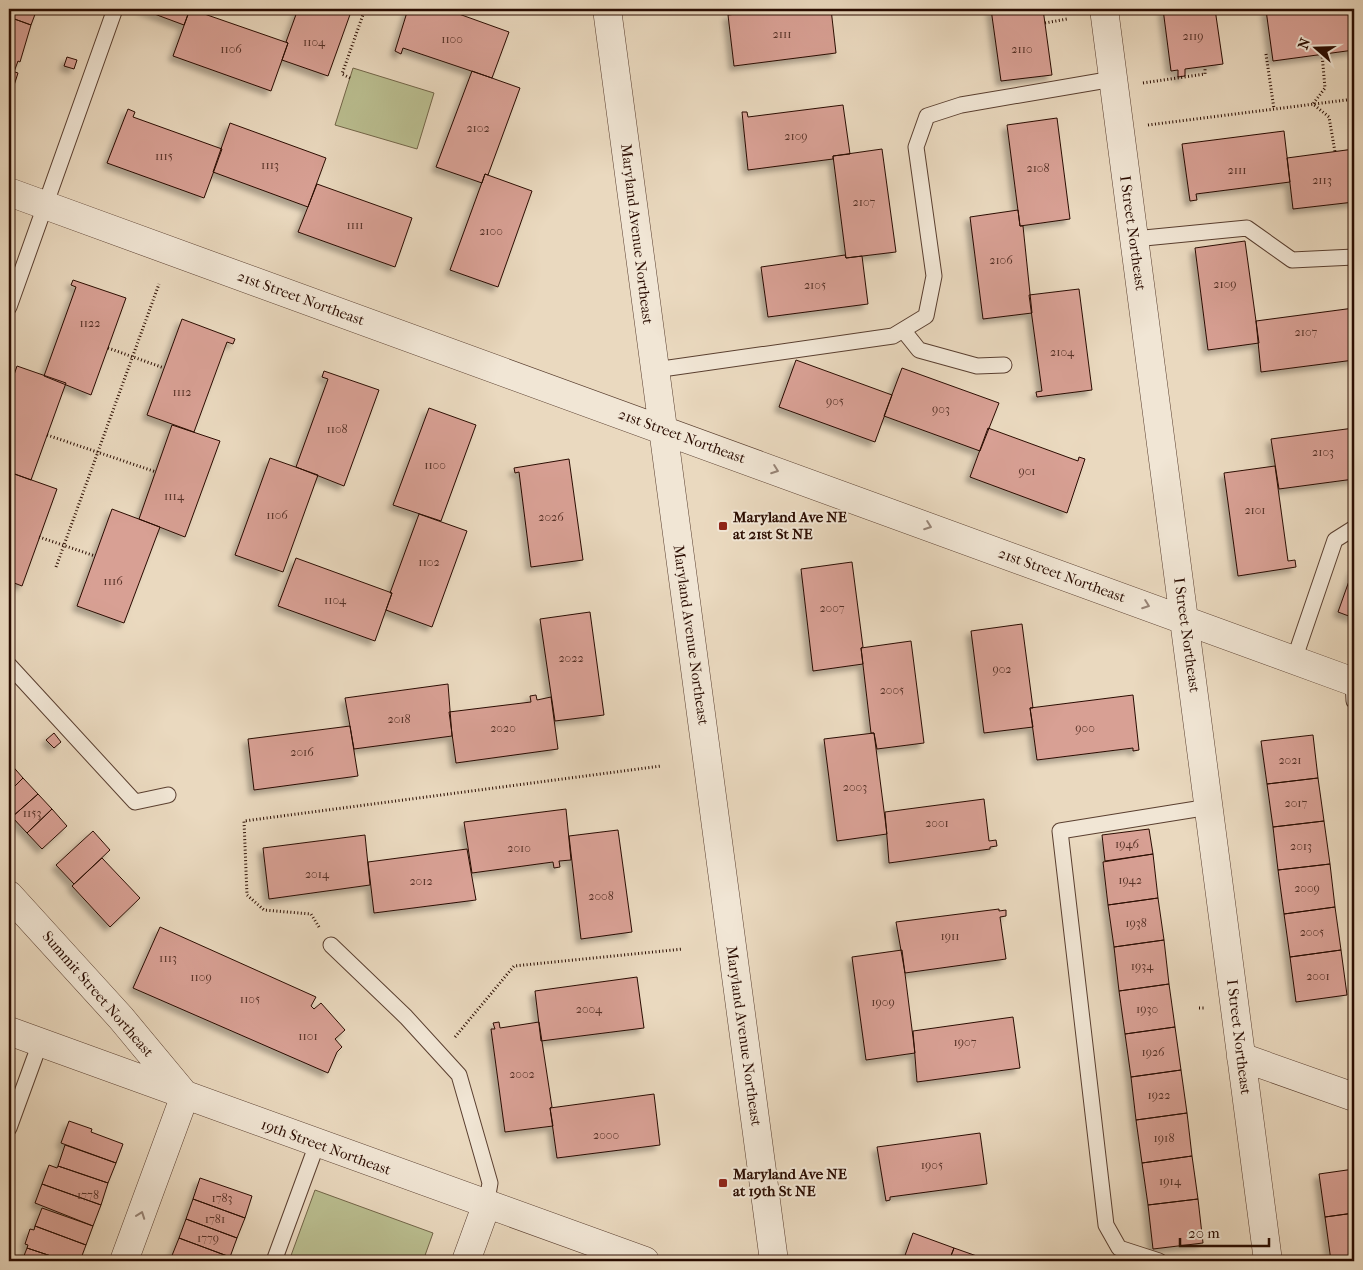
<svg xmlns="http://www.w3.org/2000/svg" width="1363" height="1270" font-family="'IM FELL French Canon',serif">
<defs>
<filter id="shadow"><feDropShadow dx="-4.5" dy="4.5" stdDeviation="2.5" flood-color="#0004"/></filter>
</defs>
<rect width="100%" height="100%" fill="#ead9bf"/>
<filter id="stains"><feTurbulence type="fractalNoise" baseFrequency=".004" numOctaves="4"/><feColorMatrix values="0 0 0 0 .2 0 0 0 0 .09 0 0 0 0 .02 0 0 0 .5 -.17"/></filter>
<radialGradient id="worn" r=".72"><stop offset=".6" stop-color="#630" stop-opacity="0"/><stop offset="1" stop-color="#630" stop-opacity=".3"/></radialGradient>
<path fill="#babe90" stroke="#726548" d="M353,68l81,25 -17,56 -82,-24z
M315,1190l118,43 -10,28h-134z"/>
<path fill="#d8a094" stroke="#2a0c01" filter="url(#shadow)" d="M9,9h28l-6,16 -22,-8z
M141,9h49l-6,16z
M190,9l98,34 -17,48 -98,-35z
M298,9h54l-24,67 -46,-16 6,-17 -2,-1z
M408,9h37l64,23 -17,46 -89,-30 -2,6 -6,-3z
M779,9h52l5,44 -102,13 -6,-51z
M991,9h52l9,66 -51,6z
M1163,9h52l8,55 -38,5v7l-7,1v-7l-7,1z
M1274,9h80v41l-81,11 -7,-51z
M9,17l22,8 -11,37 -2,-1 -4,11 -5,-2z
M67,57l10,3 -3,9 -10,-3z
M9,70l9,3 -9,28z
M472,71l48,17 -32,87 -3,-1 -3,9 -46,-16z
M843,105l7,49 -17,2v3l-85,11 -6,-58h5l1,5z
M128,109l7,3 -2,5 89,32 -18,49 -97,-35z
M1057,118l13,101 -50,7 -13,-101z
M230,123l96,35 -18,49 -95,-35z
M1284,131l6,51 -94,12 1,6 -7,1 -8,-57z
M882,149l14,103 -50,6 -13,-102z
M1354,149v53l-61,7 -6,-51z
M485,174l47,17 -34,96 -48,-17z
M317,184l95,34 -17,49 -97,-35z
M1018,210l2,16h3l9,87 -49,6 -13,-102z
M1245,241l14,102 -51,7 -13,-102z
M845,255l1,3 16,-2 6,48 -100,13 -7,-50z
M73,280l53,18 -35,97 -47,-19 32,-89 -5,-2z
M1079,289l13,101 -55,7 -1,-5 6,-1 -13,-96z
M1354,308v52l-93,12 -5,-51z
M182,319l53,20 -2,5 -6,-2 -33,90 -47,-17z
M796,360l96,35 -17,47 -96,-35z
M17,366l49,17 -35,97 -22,-8v-82z
M902,368l97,35 -19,48 -96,-35z
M324,371l55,19 -35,96 -48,-19 32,-88 -6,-2z
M429,408l47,17 -35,96 -48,-16z
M172,425l48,16 -35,96 -46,-18z
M988,428l90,33 1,-4 6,2 -18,54 -97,-36z
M1354,428v51l-75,10 -8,-50z
M270,458l48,17 -35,97 -48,-17z
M569,459l14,101 -52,7 -12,-95 -4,1 -1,-5z
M1275,466l13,95 7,-1 1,7 -58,9 -14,-103z
M9,472l48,17 -35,97 -13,-5z
M112,509l48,18 -36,96 -47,-17z
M419,514l48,17 -35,96 -46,-17 6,-17h-2z
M296,558l96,35 -17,48 -97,-35z
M852,562l11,85 -2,1 2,16 -50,7 -12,-102z
M1354,567v51l-16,-6z
M590,612l14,103 -49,6 -15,-102z
M1022,624l11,84h-3l3,19 -49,6 -13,-102z
M911,641l13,102 -47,6 -3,-16h-3l-10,-85z
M448,684l4,52 -98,13 -9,-51z
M536,695l1,5 14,-3 7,52 -102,14 -7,-51 82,-10 -1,-6z
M1133,695l6,55 -6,1v-3l-96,12 -7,-52z
M350,726l8,50 -104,14 -6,-51z
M54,733l7,9 -7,6 -8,-8z
M874,733l13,101 -50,7 -13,-102z
M1313,735l5,43 -51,6 -6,-43z
M9,762l14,16 -14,14z
M23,778l15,16 -26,23 -3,-4v-21z
M1318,778l6,43 -51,6 -6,-43z
M38,794l14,15 -25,24 -15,-16z
M984,799l5,42 7,-1 1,6 -7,1v2l-101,14 -4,-51z
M52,809l15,17 -25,23 -15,-16z
M566,809l5,51 -12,1 1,6 -6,1 -1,-6 -81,11 -8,-51z
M1324,821l6,43 -52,6 -5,-43z
M1149,829l4,25 -48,7 -3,-26z
M618,830l14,102 -51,7 -12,-103z
M93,831l17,19 -36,34 -18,-19z
M365,835l5,50 -101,14 -6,-51z
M467,849l9,51 -102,13 -6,-51z
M1153,854l5,44 -50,7 -5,-43z
M102,858l38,40 -30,29 -38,-41z
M1330,864l5,43 -51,7 -6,-44z
M1158,898l6,42 -50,7 -6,-42z
M1335,907l6,43 -51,7 -6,-43z
M999,909v2l7,-1v6l-6,1 6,42 -101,14 -9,-51z
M160,927l156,70 -5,9 3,3 7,-6 24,27 -10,9 7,8 -5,5 -9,21 -195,-85z
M1164,940l5,44 -50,7 -5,-44z
M902,950l13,103 -49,7 -14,-103z
M1341,950l6,45 -51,7 -6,-45z
M637,977l7,51 -103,13 -6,-50z
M1169,984l6,43 -50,7 -6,-43z
M1013,1017l7,51 -103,14 -4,-51z
M499,1022l1,6 39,-6 13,85 -2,1 3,18 -48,6 -14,-103h4l-2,-6z
M1175,1027l6,43 -50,7 -6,-43z
M1181,1070l6,43 -51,7 -5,-43z
M654,1094l6,51 -103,13 -7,-50z
M1187,1113l5,43 -50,7 -6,-43z
M69,1121l23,8 -1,3 32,12 -7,19 -55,-20z
M980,1133l7,51 -97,13v3l-4,1 -9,-54z
M65,1145l51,18 -8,20 -50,-17z
M1192,1156l6,43 -50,6 -6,-42z
M49,1165l8,3 1,-2 50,17 -7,22 -59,-21z
M1354,1169v44l-29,4 -6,-43z
M200,1178l52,18 -7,22 -52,-19z
M42,1184l59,21 -8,21 -58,-23z
M193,1199l52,19 -8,20 -51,-19z
M1198,1199l5,44 -50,6 -5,-44z
M42,1208l51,18 -7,19 -51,-19z
M1354,1213v44l-23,4 -6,-44z
M186,1219l51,19 -7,19 -51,-19z
M35,1226l51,19 -6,16h-14l-39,-13 1,-3 -3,-1 5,-15 4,1z
M913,1233l41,15 -5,13h-46z
M179,1238l51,19 -1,4h-50l-8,-3z
M27,1248l39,13h-44z
M954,1248l37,13h-42z"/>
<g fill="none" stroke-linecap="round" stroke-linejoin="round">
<g stroke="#5a3f30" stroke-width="17">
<path id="lane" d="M1134,239l113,-11 45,32 62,-3
M9,307l106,-298
M903,330l16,20 58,16 27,-1
M655,370l238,-34 33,-20 8,-40 -18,-129 11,-31 34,-11 152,-26
M1294,660l41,-120 19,-12
M9,665l126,137 33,-7
M1353,681l1,20
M331,945l75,72 53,58 31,108 -4,23
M9,1128l31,-85
M274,1261l43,-117
M1159,1261l-40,-13 -13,-23 -46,-394 149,-24"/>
</g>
<g stroke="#5a3f30" stroke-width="29">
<path id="street" d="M607,9l167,1252
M1104,9l164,1252
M9,192l1345,490
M9,895l112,123 64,77 -61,166
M9,1031l636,230
M1241,1057l113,40
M466,1261l20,-55"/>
</g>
<path stroke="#2a0c01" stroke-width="3" stroke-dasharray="1 2.5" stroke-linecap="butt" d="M1045,23l22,-4
M1266,54l8,55
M1322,54l3,34 -12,16 16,13 6,35
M350,78l-8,-4 23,-65
M1143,83l62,-9v-7
M1148,125l206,-26
M108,348l56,20
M47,435l109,37
M39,537l56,19
M56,567l103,-283
M319,927l-8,-13 -47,-4 -17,-15 -3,-74 417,-55
M1199,1008h7
M455,1037l59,-71 169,-17"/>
<use href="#lane" stroke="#f1e6d5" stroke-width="15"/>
<use href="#street" stroke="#f1e6d5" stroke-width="28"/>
</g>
<defs><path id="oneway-chevron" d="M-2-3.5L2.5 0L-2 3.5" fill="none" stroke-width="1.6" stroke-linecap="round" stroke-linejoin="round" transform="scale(1.25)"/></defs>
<g stroke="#978476">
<use href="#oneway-chevron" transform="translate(775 470) rotate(20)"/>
<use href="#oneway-chevron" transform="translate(928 526) rotate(20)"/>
<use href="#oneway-chevron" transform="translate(1146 605) rotate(20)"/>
<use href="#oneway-chevron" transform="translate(141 1215) rotate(-70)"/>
</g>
<g fill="#8f2418" stroke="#f1e6d5" stroke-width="2">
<rect x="718" y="521" width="10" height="10" rx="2.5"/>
<rect x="718" y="1178" width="10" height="10" rx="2.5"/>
</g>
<g text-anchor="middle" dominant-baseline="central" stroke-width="4" stroke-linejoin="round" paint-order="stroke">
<g font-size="12" fill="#563126">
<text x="782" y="34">2111</text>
<text x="1193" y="36">2119</text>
<text x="452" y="39">1100</text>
<text x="314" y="42">1104</text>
<text x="231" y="49">1106</text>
<text x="1022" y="49">2110</text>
<text x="478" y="128">2102</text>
<text x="796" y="136">2109</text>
<text x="164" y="156">1115</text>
<text x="270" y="165">1113</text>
<text x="1038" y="168">2108</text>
<text x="1237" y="170">2111</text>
<text x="1322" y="180">2113</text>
<text x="864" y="202">2107</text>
<text x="355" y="225">1111</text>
<text x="491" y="231">2100</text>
<text x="1001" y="260">2106</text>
<text x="1225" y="284">2109</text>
<text x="815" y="285">2105</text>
<text x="90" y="323">1122</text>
<text x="1306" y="332">2107</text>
<text x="1062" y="352">2104</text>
<text x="182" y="392">1112</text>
<text x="835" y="401">905</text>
<text x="941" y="409">903</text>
<text x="337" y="429">1108</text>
<text x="1323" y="452">2103</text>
<text x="435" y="465">1100</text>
<text x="1027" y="471">901</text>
<text x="174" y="496">1114</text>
<text x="1255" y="510">2101</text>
<text x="277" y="515">1106</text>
<text x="551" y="517">2026</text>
<text x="429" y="562">1102</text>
<text x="113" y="581">1116</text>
<text x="335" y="600">1104</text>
<text x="832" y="608">2007</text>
<text x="571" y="658">2022</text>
<text x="1002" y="669">902</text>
<text x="892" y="690">2005</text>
<text x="399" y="719">2018</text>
<text x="503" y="728">2020</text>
<text x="1085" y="728">900</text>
<text x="302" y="752">2016</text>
<text x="1290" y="760">2021</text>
<text x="855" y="787">2003</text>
<text x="1296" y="803">2017</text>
<text x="32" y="813">1153</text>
<text x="937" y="823">2001</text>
<text x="1127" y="844">1946</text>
<text x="1301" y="846">2013</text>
<text x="519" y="848">2010</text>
<text x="317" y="874">2014</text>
<text x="1130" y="880">1942</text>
<text x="421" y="881">2012</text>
<text x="1307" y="888">2009</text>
<text x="601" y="896">2008</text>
<text x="1136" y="923">1938</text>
<text x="1312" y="932">2005</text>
<text x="950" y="936">1911</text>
<text x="168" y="958">1113</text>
<text x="1142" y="966">1934</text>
<text x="1318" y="976">2001</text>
<text x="201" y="977">1109</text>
<text x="250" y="999">1105</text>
<text x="883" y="1002">1909</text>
<text x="589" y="1009">2004</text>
<text x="1147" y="1009">1930</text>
<text x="308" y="1036">1101</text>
<text x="965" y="1042">1907</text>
<text x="1153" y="1052">1926</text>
<text x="522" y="1074">2002</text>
<text x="1159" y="1095">1922</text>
<text x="606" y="1135">2000</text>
<text x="1164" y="1138">1918</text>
<text x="932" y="1165">1905</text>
<text x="1170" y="1181">1914</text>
<text x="88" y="1195">1778</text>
<text x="222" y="1198">1783</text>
<text x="215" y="1219">1781</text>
<text x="208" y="1238">1779</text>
</g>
<g font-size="15" fill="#2a0c01" stroke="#f1e6d5">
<text transform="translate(1133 233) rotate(82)">I Street Northeast</text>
<text transform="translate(637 234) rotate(83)">Maryland Avenue Northeast</text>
<text transform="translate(301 298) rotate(20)">21st Street Northeast</text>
<text transform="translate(682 436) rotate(20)">21st Street Northeast</text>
<text transform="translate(1062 575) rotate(20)">21st Street Northeast</text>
<text transform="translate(691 635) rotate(82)">Maryland Avenue Northeast</text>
<text transform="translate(1187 635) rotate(82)">I Street Northeast</text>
<text transform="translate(98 994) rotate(49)">Summit Street Northeast</text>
<text transform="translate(744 1036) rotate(82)">Maryland Avenue Northeast</text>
<text transform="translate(1239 1037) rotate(83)">I Street Northeast</text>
<text transform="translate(326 1147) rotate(20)">19th Street Northeast</text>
</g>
<g font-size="15" font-weight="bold" fill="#2a0c01" stroke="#f1e6d5" text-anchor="start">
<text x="733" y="517">Maryland Ave NE<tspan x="733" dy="17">at 21st St NE</tspan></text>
<text x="733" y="1174">Maryland Ave NE<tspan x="733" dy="17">at 19th St NE</tspan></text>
</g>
</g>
<rect width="1363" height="1270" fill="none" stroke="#ead9bf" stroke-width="30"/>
<rect x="10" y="10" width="1343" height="1250" fill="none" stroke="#2a0c01" stroke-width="2.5"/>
<rect x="15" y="15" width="1333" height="1240" fill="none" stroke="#2a0c01"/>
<g transform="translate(1316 48) rotate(290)" stroke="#f1e6d5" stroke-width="4" paint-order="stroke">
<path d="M0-4L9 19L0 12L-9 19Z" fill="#2a0c01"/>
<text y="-8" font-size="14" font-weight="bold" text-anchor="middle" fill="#2a0c01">N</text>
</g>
<path d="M1180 1238v8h89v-8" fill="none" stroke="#2a0c01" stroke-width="2.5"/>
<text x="1188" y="1238" font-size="15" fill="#2a0c01" stroke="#f1e6d5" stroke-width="4" paint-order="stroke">20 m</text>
<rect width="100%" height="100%" filter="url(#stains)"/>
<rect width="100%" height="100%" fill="url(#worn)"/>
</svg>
